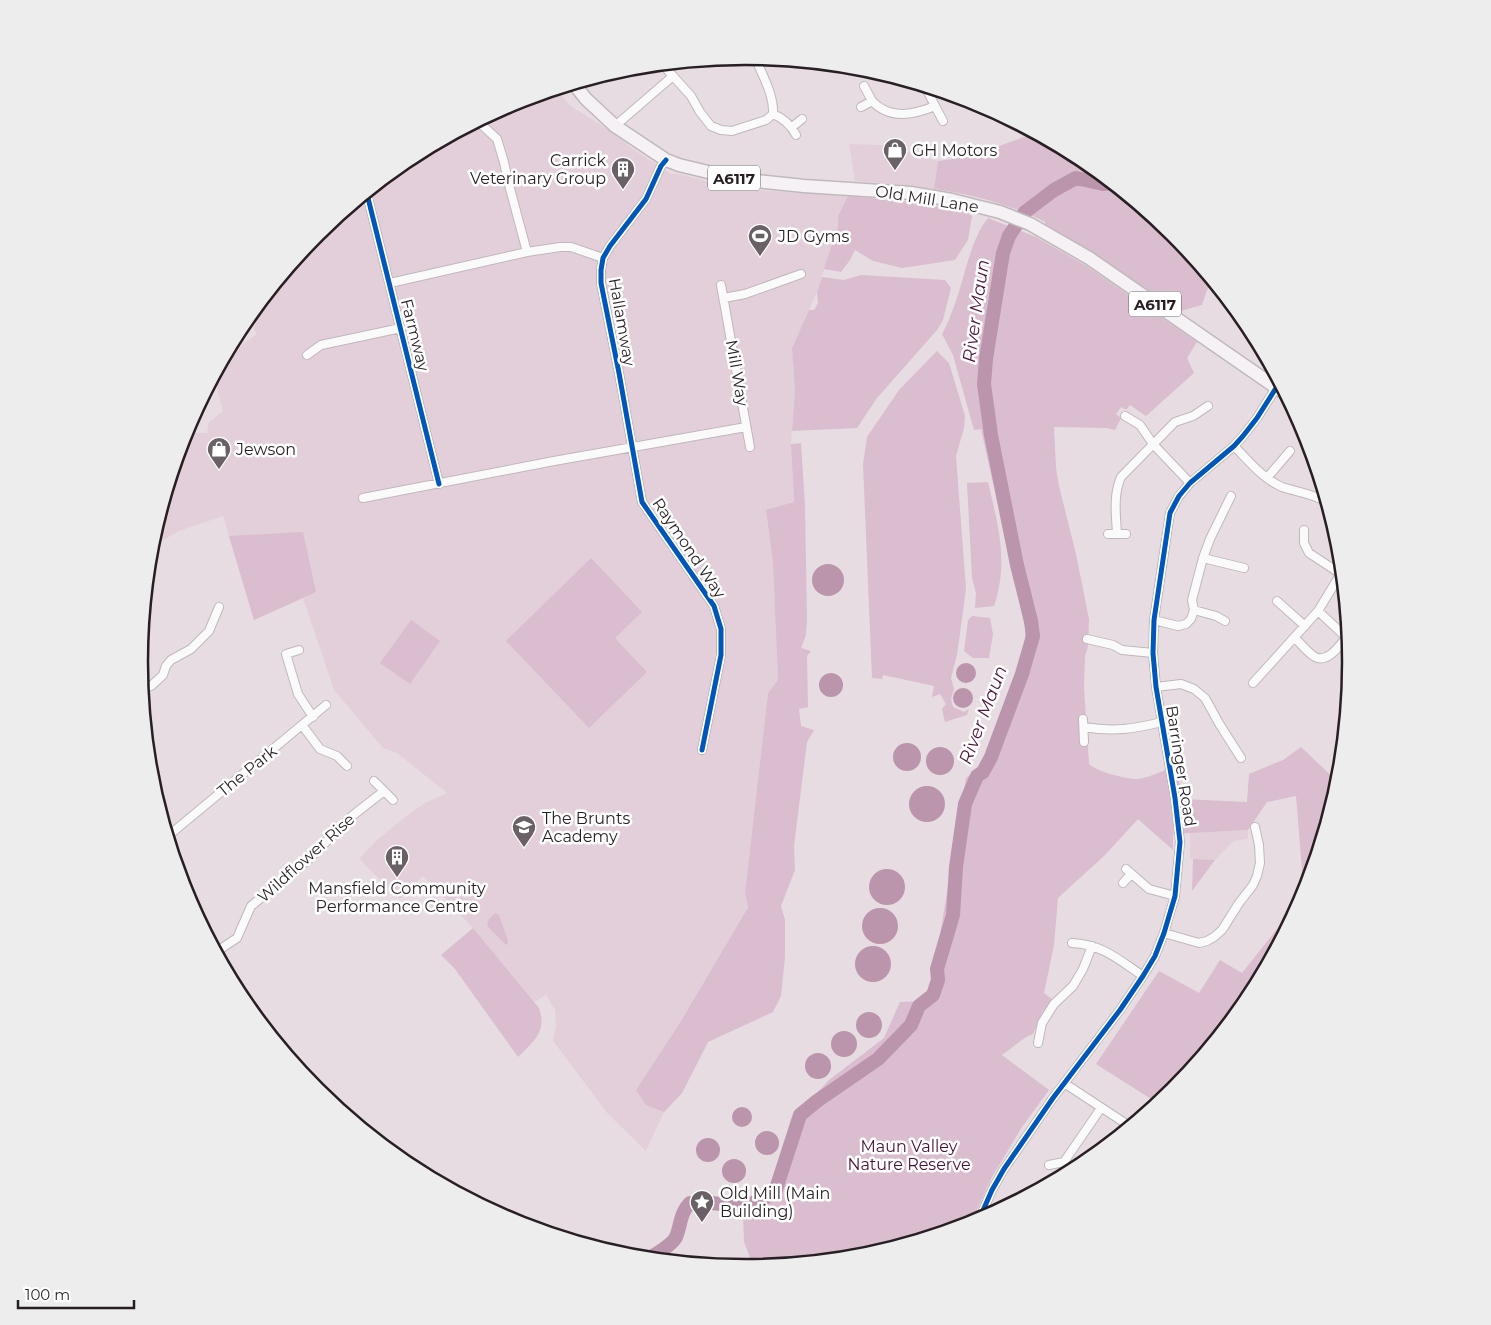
<svg xmlns="http://www.w3.org/2000/svg" width="1491" height="1325" font-family="Montserrat,sans-serif">
<rect width="100%" height="100%" fill="#e7dce2"/>
<path fill="#e3cfda" d="M557,89l12,16 40,25 24,19 38,25h8l35,9 54,8 80,5 -10,20v10l-21,66 -25,56 3,43 -4,53 3,58 -28,9 7,52 5,117 -10,13 -23,200 3,13 -70,120 30,16 -26,51 -18,19 -18,39 -38,-37 -55,-73 3,-16 -1,-15 -9,-15 -12,7 -61,-74 -50,-52 -23,23 -41,-40 18,-19 33,-27 15,-10 22,-10 -50,-40 -14,-5 -49,-58 -31,-92 -49,22 -31,-104 -44,15 -16,9 -2,-29 24,-78h22l2,-11 14,-11 -9,-34 11,-20 32,-23 -9,-16 24,-21 -1,-7 46,-56 92,-76 105,-56z
M849,144l33,1 56,16 -4,28 -18,-3 -61,-5z
M1248,830v9l-14,2 -19,19 -25,-1v-26z"/>
<path fill="#dabdce" d="M1035,133l48,26 91,75 39,47 -6,9 -5,15 -25,7 -86,-60 -46,-28v-2c-33,-17 -74,-28 -111,-33l4,-28 31,-4z
M848,196l64,6 53,9 7,5 -4,24 -13,20 -53,8 -29,-7 -18,-11 -5,10 -9,12 -17,-3 14,-43v-10z
M988,218l48,19 49,28 112,77 -10,16 7,15 -48,43 -16,-11 -4,5 -5,-3 -5,7 5,4 -6,12 -8,-2 -53,-1 2,41 3,18 17,68 13,65 -1,28 -3,9 -1,32 5,76c8,8 37,15 49,15 10,-1 29,-10 39,-14l5,34 65,3 2,-28 34,-14 18,-13 38,36 -34,112 -56,105 -75,91 -15,13 -63,-40 63,-93 40,22 21,-33 22,13 62,-78 -8,-99 -29,6 -19,28 -75,4v16l-35,-31 -33,36 -47,43 -4,47 -10,48 8,6 -10,14 -9,21 -7,3 -24,18 47,35 -27,37 -30,50 -22,48 -107,32 -109,11 -10,-26 -1,-29 11,-11 21,-25 16,-56 38,-41 55,-42 16,-36 29,-1 37,-223 18,-15 41,-117v-18l-44,-199 -7,1 -21,-75 -11,-21c12,-22 18,-46 25,-70 5,-15 10,-33 21,-46z
M861,275l84,5 6,8 -8,32 -6,10 -60,68 -20,30 -65,3 3,-40 -3,-43 17,-38h5l4,-7 -1,-11 5,-15 22,3z
M937,351l12,12 16,53 -1,12 -8,28 10,133 -9,66 -6,23 3,11 -3,10 2,8 11,5 5,-3 -2,6 -22,7 -3,-13 4,-5 -6,-10 -8,3 2,-11 -51,-11 -1,4 -10,-1 -9,-214 4,-27 32,-47z
M801,443l4,63 2,113 -1,16 -5,13 10,3 -4,5 1,51 -9,2 2,17 13,4 -7,12 -13,104 1,24 -14,36 4,14v37l-4,39 -8,16 -65,30 -26,51 -18,19 -18,-7 -10,-15 42,-64 70,-119 -3,-14 23,-200 10,-13 -5,-117 -7,-53 28,-8 -3,-58z
M988,482c10,43 21,80 6,124l-19,2 1,-15 -4,-15 -5,-95z
M303,532l13,60 -62,28 -25,-84z
M591,558l51,54 -27,26 32,34 -58,56 -83,-87z
M972,616l18,2 3,16 -4,24h-16l-9,-7 4,-31z
M411,620l29,21 -30,43 -30,-21z
M1193,859l22,1 -23,31z
M495,913l4,2 9,26v4l-3,-1 -18,-18 2,-7z
M473,928l66,80c8,24 -5,33 -21,49l-63,-88 -14,-14z"/>
<path fill="#ba95ab" d="M812 580a16 16 0 1 1 32 0a16 16 0 1 1-32 0Z
M956 673a10 10 0 1 1 20 0a10 10 0 1 1-20 0Z
M819 685a12 12 0 1 1 24 0a12 12 0 1 1-24 0Z
M953 698a10 10 0 1 1 20 0a10 10 0 1 1-20 0Z
M893 757a14 14 0 1 1 28 0a14 14 0 1 1-28 0Z
M926 761a14 14 0 1 1 28 0a14 14 0 1 1-28 0Z
M909 804a18 18 0 1 1 36 0a18 18 0 1 1-36 0Z
M869 887a18 18 0 1 1 36 0a18 18 0 1 1-36 0Z
M862 926a18 18 0 1 1 36 0a18 18 0 1 1-36 0Z
M855 964a18 18 0 1 1 36 0a18 18 0 1 1-36 0Z
M856 1025a13 13 0 1 1 26 0a13 13 0 1 1-26 0Z
M831 1044a13 13 0 1 1 26 0a13 13 0 1 1-26 0Z
M805 1066a13 13 0 1 1 26 0a13 13 0 1 1-26 0Z
M732 1117a10 10 0 1 1 20 0a10 10 0 1 1-20 0Z
M755 1143a12 12 0 1 1 24 0a12 12 0 1 1-24 0Z
M696 1150a12 12 0 1 1 24 0a12 12 0 1 1-24 0Z
M722 1171a12 12 0 1 1 24 0a12 12 0 1 1-24 0Z"/>
<g fill="none" stroke-linecap="round" stroke-linejoin="round">
<path stroke="#ba95ab" stroke-width="14" d="M647,1259c8,-4 25,-14 29,-22 5,-12 4,-24 14,-34h21l32,3 19,-6 14,-11 24,-74 17,-14 61,-42 33,-34 8,-19 14,-11 5,-15 -1,-11 16,-54 3,-48 9,-63 12,-28 6,-4 8,-15 31,-83 11,-38 -2,-15 -14,-56 -26,-130 -7,-51 2,-25 17,-106 6,-17 16,-24 29,-22 22,-12 27,6 9,-1"/>
<g stroke="#c0b7bc" stroke-width="10">
<path id="street" d="M755,57c7,18 19,37 18,57
M662,64l11,12
M864,86l8,15
M935,106l8,15
M861,107l11,-6c18,19 41,14 63,5l-10,-20
M773,114c10,4 18,11 23,21
M476,123l7,3 14,13 7,23 4,19 19,71 33,-5h11l32,11
M615,126l58,-50 18,20 9,16 11,14 10,4 11,1 34,-11 7,-6
M792,127l10,-8
M666,160l-5,6 -15,33 -36,47 -7,12 -2,12v13l18,90 23,129 72,104 7,23v26l-19,95
M369,191l-1,7 71,286
M390,283l137,-31
M721,285l29,162
M724,298l21,-4 56,-20
M307,355l14,-10 80,-17
M1125,416l15,9 13,19 37,39
M1234,446c14,14 29,33 48,41 15,5 32,7 45,15
M1267,478l23,-27
M363,498l191,-37 192,-34
M1304,530v13l5,10 32,21
M1108,534h18
M1117,534c-1,-19 -4,-39 4,-57l54,-55 18,-6 15,-10
M1203,558l41,10
M1277,601l28,25
M1194,610l22,6 9,5
M1318,611l28,26
M1154,620l24,6 8,-2 5,-5 3,-9 -2,-10 11,-42 7,-19 21,-43
M1295,638c6,6 13,15 20,19 14,7 26,-14 34,-23
M1087,639l26,6 9,5 31,3
M299,650l-13,4 12,40 15,23
M1253,683l65,-72 25,-41
M1156,687l25,-3 13,5 11,9 15,27 21,33
M142,688l9,-2 12,-11 3,-9 5,-6 20,-11 18,-18 10,-24
M1083,719l1,23
M302,725l18,24 17,7 10,10
M1084,727c30,5 49,2 78,-5
M374,781l19,19
M168,836l158,-131
M1126,869l23,20 26,7
M1123,883l8,-9
M1164,933l35,10 8,-2 7,-4 8,-7 17,-27 14,-18 4,-9 3,-13 -1,-18 -4,-18
M1072,943c30,1 47,17 71,33
M216,952l21,-14 14,-32 58,-47 43,-43 32,-25
M1038,1043l4,-20 12,-19 19,-18 10,-17 9,-23
M1064,1083l67,44
M1064,1162l37,-54
M1049,1165l15,-3 4,9
M978,1222l14,-32 12,-21 49,-71 67,-88 23,-34 12,-20 9,-23 11,-37 5,-54 -5,-44 -19,-111 -3,-34 1,-33 16,-107 9,-17 11,-13 44,-37 9,-10 14,-18 19,-30"/>
</g>
<g stroke="#bfb9bc" stroke-width="15">
<path id="primary" d="M574,84l12,15 29,27 51,34 13,5 58,14 67,7 107,7 41,7 48,12 30,12 59,34 198,137"/>
</g>
<use href="#street" stroke="#fbfafb" stroke-width="8"/>
<use href="#primary" stroke="#f6f1f5" stroke-width="12"/>
<g stroke="#fff" stroke-width="8">
<path id="cycleway" d="M666,160l-5,6 -15,33 -36,47 -7,12 -2,12v13l18,90 23,129 72,104 7,23v26l-19,95
M369,191l-1,7 71,286
M978,1222l14,-32 12,-21 49,-71 67,-88 23,-34 12,-20 9,-23 11,-37 5,-54 -5,-44 -19,-111 -3,-34 1,-33 16,-107 9,-17 11,-13 44,-37 9,-10 14,-18 19,-30"/>
</g>
<use href="#cycleway" stroke="#0057b8" stroke-width="5"/>
</g>
<defs>
<g id="shop-pin" transform="scale(1.25)"><path d="M0 17L-7.5 6A9.5 9.5 0 1 1 7.5 6Z" fill="#6a6166" stroke="#fff"/><path d="M-5-2.5h2.3a2.7 3.5 0 0 1 5.4 0H5L5.5 6h-11ZM-1.5-2.5h3a1.5 2.3 0 0 0-3 0Z" fill="#fff"/></g>
<g id="building-pin" transform="scale(1.25)"><path d="M0 17L-7.5 6A9.5 9.5 0 1 1 7.5 6Z" fill="#6a6166" stroke="#fff"/><path d="M-4-6H4V6H1V3H-1V6H-4ZM-2.5-4.3h1.7v1.8h-1.7ZM.8-4.3h1.7v1.8H.8ZM-2.5-1h1.7V.8h-1.7ZM.8-1h1.7V.8H.8Z" fill="#fff"/></g>
<g id="stadium-pin" transform="scale(1.25)"><path d="M0 17L-7.5 6A9.5 9.5 0 1 1 7.5 6Z" fill="#6a6166" stroke="#fff"/><path d="M0-5a6.5 5 0 1 0 0 10a6.5 5 0 1 0 0-10ZM-3.5-1.8h7v3.6h-7Z" fill="#fff"/></g>
<g id="school-pin" transform="scale(1.25)"><path d="M0 17L-7.5 6A9.5 9.5 0 1 1 7.5 6Z" fill="#6a6166" stroke="#fff"/><path d="M0-5L7-2L0 1L-7-2ZM-4 1L0 2.5L4 1V4Q0 6-4 4Z" fill="#fff"/></g>
<g id="sight-pin" transform="scale(1.25)"><path d="M0 17L-7.5 6A9.5 9.5 0 1 1 7.5 6Z" fill="#6a6166" stroke="#fff"/><path d="M0-6L1.8-2.2L6-1.7L2.9 1.2L3.7 5.4L0 3.3L-3.7 5.4L-2.9 1.2L-6-1.7L-1.8-2.2Z" fill="#fff"/></g>
</defs>
<g fill-rule="evenodd">
<use href="#shop-pin" x="895" y="150"/>
<use href="#building-pin" x="623" y="169"/>
<use href="#stadium-pin" x="760" y="236"/>
<use href="#shop-pin" x="219" y="449"/>
<use href="#school-pin" x="524" y="827"/>
<use href="#building-pin" x="397" y="857"/>
<use href="#sight-pin" x="702" y="1202"/>
</g>
<g text-anchor="middle" dominant-baseline="central" stroke-width="5" stroke-linejoin="round" paint-order="stroke">
<g fill="#fff" stroke="#686266" stroke-width="1">
<rect x="708" y="165.5" width="52" height="25" rx="4"/>
<rect x="1129" y="291.5" width="52" height="25" rx="4"/>
</g>
<g font-size="15" font-weight="bold" fill="#271f24">
<text x="734" y="178">A6117</text>
<text x="1155" y="304">A6117</text>
</g>
<g font-size="16" fill="#271f24" stroke="#fff" text-anchor="start">
<text x="912" y="150">GH Motors</text>
<text x="606" y="160" text-anchor="end">Carrick<tspan x="606" dy="18">Veterinary Group</tspan></text>
<text x="778" y="236">JD Gyms</text>
<text x="236" y="449">Jewson</text>
<text x="542" y="818">The Brunts<tspan x="542" dy="18">Academy</tspan></text>
<text x="397" y="888" text-anchor="middle">Mansfield Community<tspan x="397" dy="18">Performance Centre</tspan></text>
<text x="720" y="1193">Old Mill (Main<tspan x="720" dy="18">Building)</tspan></text>
</g>
<g font-size="16" fill="#271f24" stroke="#fff">
<text transform="translate(927 199) rotate(9)">Old Mill Lane</text>
<text transform="translate(622 322) rotate(80)">Hallamway</text>
<text transform="translate(415 335) rotate(76)">Farmway</text>
<text transform="translate(737 373) rotate(80)">Mill Way</text>
<text transform="translate(689 548) rotate(56)">Raymond Way</text>
<text transform="translate(1181 766) rotate(81)">Barringer Road</text>
<text transform="translate(247 771) rotate(-39)">The Park</text>
<text transform="translate(306 858) rotate(-42)">Wildflower Rise</text>
</g>
<g font-size="16" fill="#490f38" stroke="#fff">
<text x="909" y="1146">Maun Valley<tspan x="909" dy="18">Nature Reserve</tspan></text>
</g>
<g font-size="18" font-style="italic" fill="#51163f" stroke="#fff">
<text transform="translate(976 311) rotate(-82)">River Maun</text>
<text transform="translate(983 715) rotate(-69)">River Maun</text>
</g>
</g>
<path d="M0 0H1491V1325H0ZM148 662a597 597 0 1 1 1194 0a597 597 0 1 1-1194 0Z" fill="#eeeded" fill-rule="evenodd"/>
<path fill="none" stroke="#271f24" stroke-width="2.5" d="M148 662a597 597 0 1 1 1194 0a597 597 0 1 1-1194 0Z"/>
<path d="M18 1300v8h116v-8" fill="none" stroke="#271f24" stroke-width="2.5"/>
<text x="25" y="1300" font-size="15" fill="#271f24" stroke="#ffffff" stroke-width="4" paint-order="stroke">100 m</text>
</svg>
